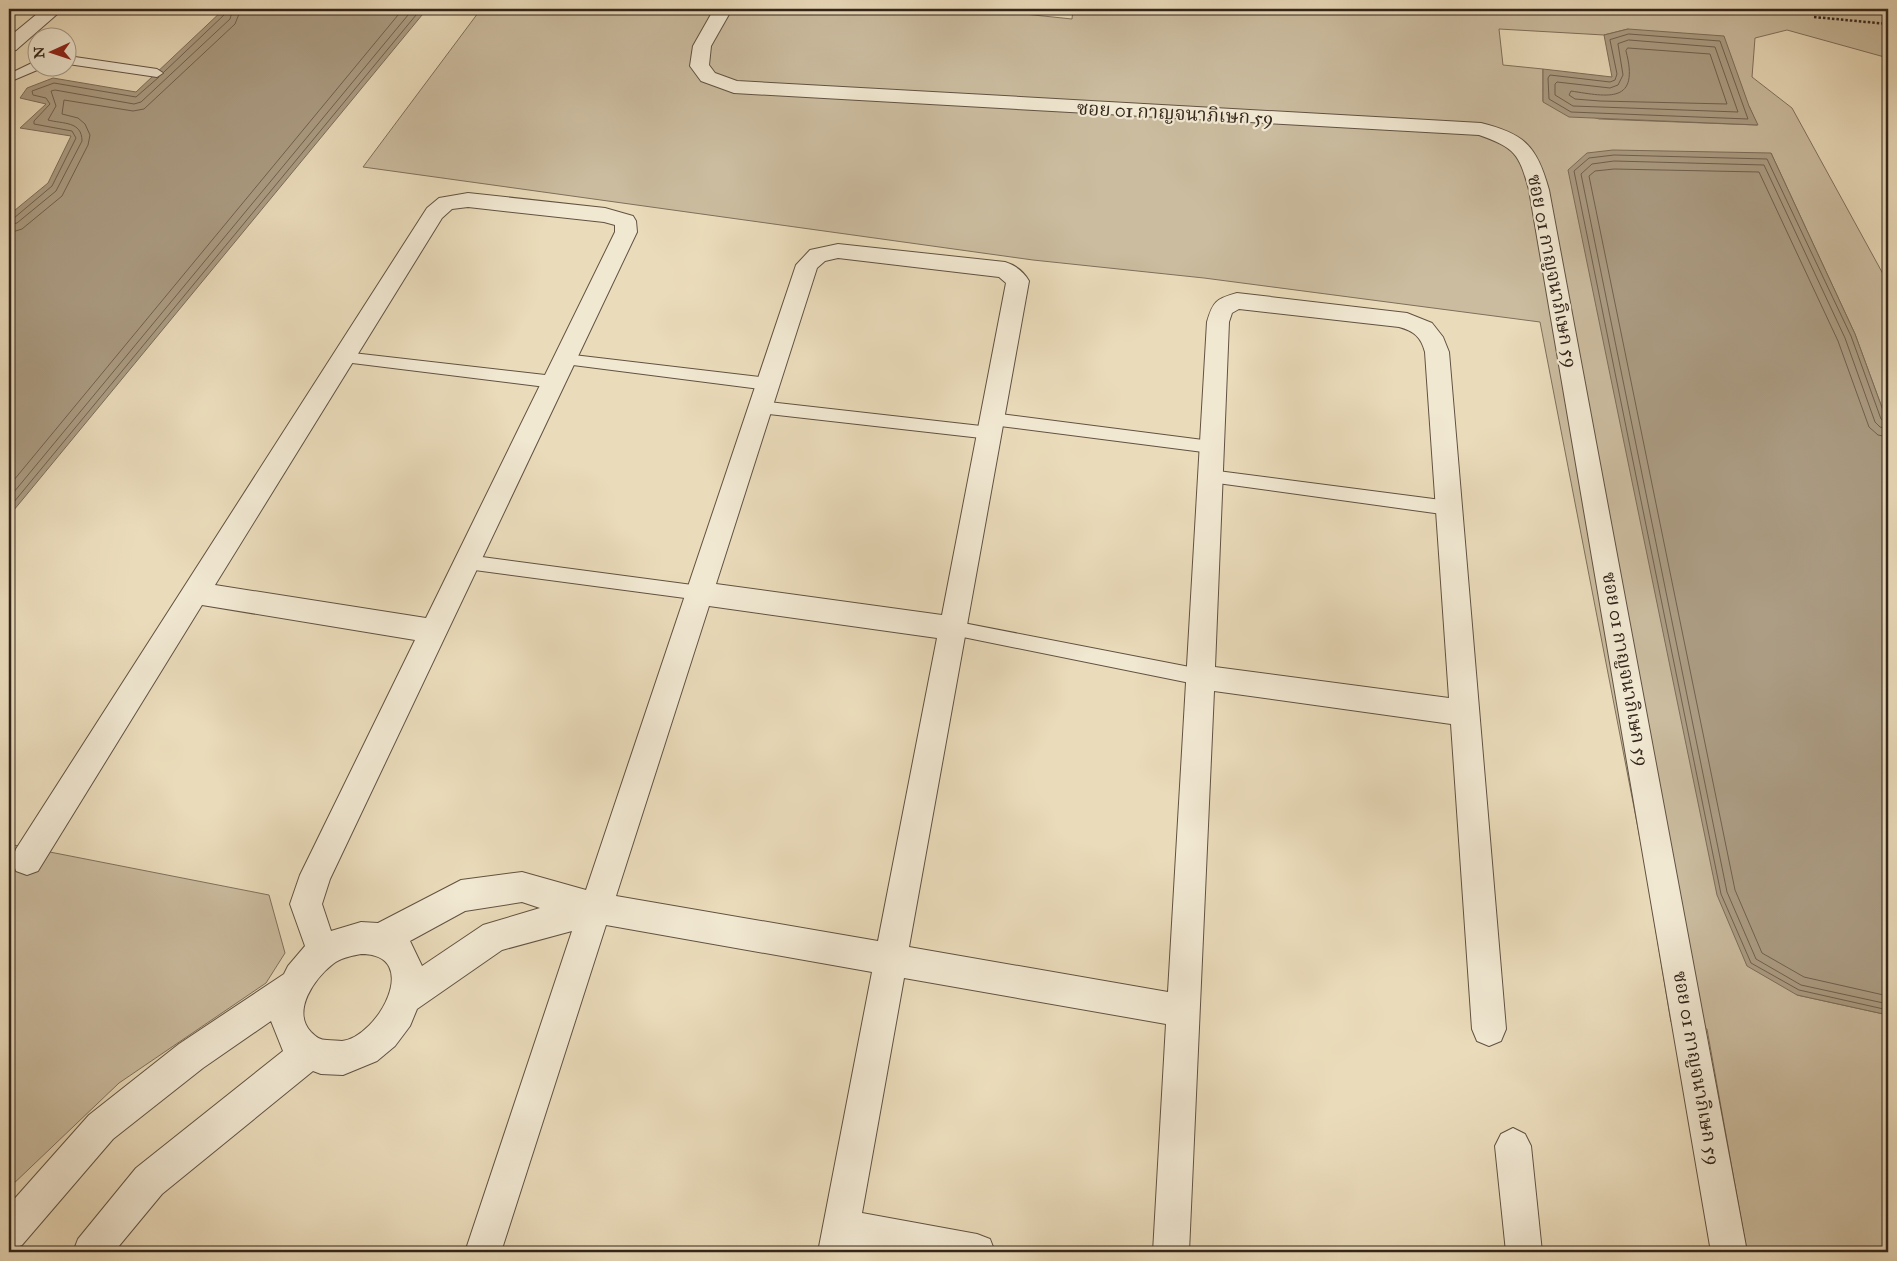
<svg xmlns="http://www.w3.org/2000/svg" width="1897" height="1261" font-family="'IM FELL Great Primer','Noto Serif Thai',serif">
<rect width="100%" height="100%" fill="#eadbba"/>
<filter id="stains"><feTurbulence type="fractalNoise" baseFrequency=".004" numOctaves="4"/><feColorMatrix values="0 0 0 0 .2 0 0 0 0 .09 0 0 0 0 .02 0 0 0 .5 -.17"/></filter>
<radialGradient id="worn" r=".72"><stop offset=".6" stop-color="#630" stop-opacity="0"/><stop offset="1" stop-color="#630" stop-opacity=".3"/></radialGradient>
<path fill="#cbbc9f" stroke="#7f705c" fill-rule="evenodd" d="M481,9h495l96,10 1,-10h815v49l-101,-28 -32,8 -3,39 40,31 96,175v141l-33,-90 -84,-181 26,842 91,20v237h-141l-40,-223 -36,-7 -27,-163 -104,-537 -336,-44 -171,-18 -670,-93zM1499,29l105,6 24,-6 121,77 8,19 -158,-6 -56,-18v-32l-40,-4z
M9,844l260,51 16,58 -19,30 -147,100 -110,105z"/>
<path fill="#ac9d84" stroke="#7c6d5a" d="M224,9h203l-418,507v-301l39,-32 23,-47 -51,-8 26,-24 -26,-6 7,-10 26,-10 83,14z
M1628,29l96,7 25,70 9,19 -189,-8 -26,-15v-33l69,8 -8,-42z
M1613,150l158,3 84,181 33,90v591l-91,-20 -50,-29 -30,-71 -149,-725 19,-17z"/>
<g fill="none" stroke-linecap="round" stroke-linejoin="round">
<path stroke="#70614f" stroke-width="1" d="M1629,34l91,7 28,78 -177,-7 -22,-13 -1,-21 2,-3 60,7 5,-2 2,-6 -7,-34z
M1629,40l86,7 23,65 -165,-6 -18,-11v-11l2,-2 53,6 8,-3 5,-10 -5,-31z
M1628,48l82,6 17,50 -127,-3 -25,-2 -6,-4 2,-4c38,6 69,13 55,-40z
M164,72l61,-58 2,-5
M9,219l5,-1 38,-32 24,-48 -4,-7 -38,-7v-3l16,-17 -4,-6 -13,-3 -1,-4 22,-8 82,14 23,-20
M9,225l8,-2 39,-32 26,-50c0,-20 -19,-17 -34,-21l8,-14 -5,-15 4,-1 79,14 7,-2 89,-83 3,-10
M9,233l13,-4 40,-33 26,-51 2,-10 -5,-11 -7,-6 -16,-4 2,-14 69,11 11,-2 91,-85 6,-15
M1888,423l-7,-4 -30,-83 -84,-177 -153,-4 -25,3 -15,13 147,723 30,69 48,27 89,20
M1888,429l-8,-2 -5,-5 -30,-84 -81,-173 -150,-4 -22,3 -11,10 146,718 29,67 45,26 87,19
M1888,437l-10,-2 -9,-8 -31,-86 -79,-169 -145,-3 -19,2 -6,5 146,714 27,63 42,24 84,19
M9,486l394,-477
M9,498l404,-489
M9,508l412,-499"/>
<g stroke="#615242" stroke-width="2">
<path id="service" d="M68,56l89,13 6,4 -6,4 -89,-13z
M34,62h4v6h4l-33,14v-8z
M344,352l210,24 5,2 3,4 -3,4 -5,2 -210,-26 -5,-1 -2,-4 2,-4z
M565,354l203,24 5,2 3,4 -3,4 -5,2 -203,-26 -5,-1 -2,-4 2,-4z
M760,401l230,26 6,2 2,4 -2,4 -6,2 -230,-26 -5,-2 -3,-4 3,-4z
M992,413l219,28 6,2 2,4 -2,4 -6,2 -219,-28 -5,-2 -3,-4 3,-4z
M1210,470l239,31 6,2 2,5 -2,5 -6,2 -239,-33 -6,-2 -2,-4 2,-4z
M467,555l233,31 6,2 3,5 -3,5 -6,2 -233,-31 -6,-2 -2,-5 2,-5z
M953,621l247,48 6,2 3,6 -3,6 -6,2 -247,-50 -6,-2 -3,-5 3,-5z"/>
</g>
<g stroke="#615242" stroke-width="2">
<path id="minor" d="M43,9h20l-47,41 -7,2v-15z
M714,9h18l-21,37 -2,19 6,8 22,8 744,42c44,11 56,23 68,67l198,1062h-36l-182,-1062c-10,-37 -14,-42 -50,-55l-745,-42 -33,-12 -11,-15 3,-20z
M468,193l137,15 28,8 3,5 1,11 -307,647 -8,25 9,27 30,-9 17,1 83,-43 61,-8 64,18 210,-625 14,-15 28,-6 167,18c10,3 19,10 24,19l-120,666 259,45 39,-670c6,-21 9,-23 30,-29l170,20 25,10 11,14 6,15 57,677 -5,12 -12,5 -12,-5 -5,-12 -21,-305 -237,-33 -25,561h-36l13,-228 -262,-46 -42,235 115,21 13,5 5,13h-117l-23,-4 -1,4h-36l54,-280 -266,-47 -105,327h-36l107,-321 -70,19 -85,59 -7,17 -15,20 -18,15 -34,14 -22,-1 -8,-3 -151,123 -48,58h-41l5,-13 58,-71 147,-117 -12,-30 -68,47 -90,71 -91,106 -13,5v-45l80,-90 90,-71 105,-70 4,-8 17,-20 -15,-42 10,-29 115,-235 -213,-35 -164,266 -11,4 -11,-4 -4,-11 4,-11 411,-641 12,-10zM468,207l136,15 11,3v7l-189,386 -211,-33 227,-367 10,-9zM838,258l161,19 7,6 -64,332 -226,-31 101,-316 8,-7zM1239,309l160,18c15,4 22,10 26,25l24,346 -234,-31 14,-345 3,-9zM709,606l228,32 -59,303 -262,-45zM522,902l18,6 -57,17 -61,41 -12,-25 55,-30zM361,954c62,0 17,83 -19,87 -4,0 -10,-1 -15,-1 -7,0 -11,-3 -16,-8 -20,-21 4,-54 22,-68 7,-6 18,-8 28,-10z
M1513,1128l12,6 6,12 11,106h-36l-11,-106 6,-12z"/>
</g>
<path stroke="#33251a" stroke-width="2.5" stroke-dasharray="2.5 2" stroke-linecap="butt" d="M1814,17l74,7"/>
<use href="#service" fill="#f1e8d2" fill-rule="evenodd"/>
<use href="#minor" fill="#f1e8d2" fill-rule="evenodd"/>
</g>
<g text-anchor="middle" dominant-baseline="central" stroke-width="4.5" stroke-linejoin="round" paint-order="stroke">
<g font-size="19" fill="#33251a" stroke="#f1e8d2">
<text transform="translate(1175 113) rotate(3)">ซอย 01 กาญจนาภิเษก 59</text>
<text transform="translate(1553 271) rotate(79)">ซอย 01 กาญจนาภิเษก 59</text>
<text transform="translate(1626 669) rotate(80)">ซอย 01 กาญจนาภิเษก 59</text>
<text transform="translate(1697 1068) rotate(80)">ซอย 01 กาญจนาภิเษก 59</text>
</g>
</g>
<rect width="1897" height="1261" fill="none" stroke="#eadbba" stroke-width="30"/>
<rect x="10" y="10" width="1877" height="1241" fill="none" stroke="#33251a" stroke-width="2.5"/>
<rect x="15" y="15" width="1867" height="1231" fill="none" stroke="#33251a"/>
<g transform="translate(52 52) rotate(267)"><circle r="24" fill="#f1e8d2" stroke="#a59a88"/>
<path d="M0-4L9 19L0 12L-9 19Z" fill="#8f2418"/>
<text y="-8" font-size="14" font-weight="bold" text-anchor="middle" fill="#33251a">N</text>
</g>
<rect width="100%" height="100%" filter="url(#stains)"/>
<rect width="100%" height="100%" fill="url(#worn)"/>
</svg>
